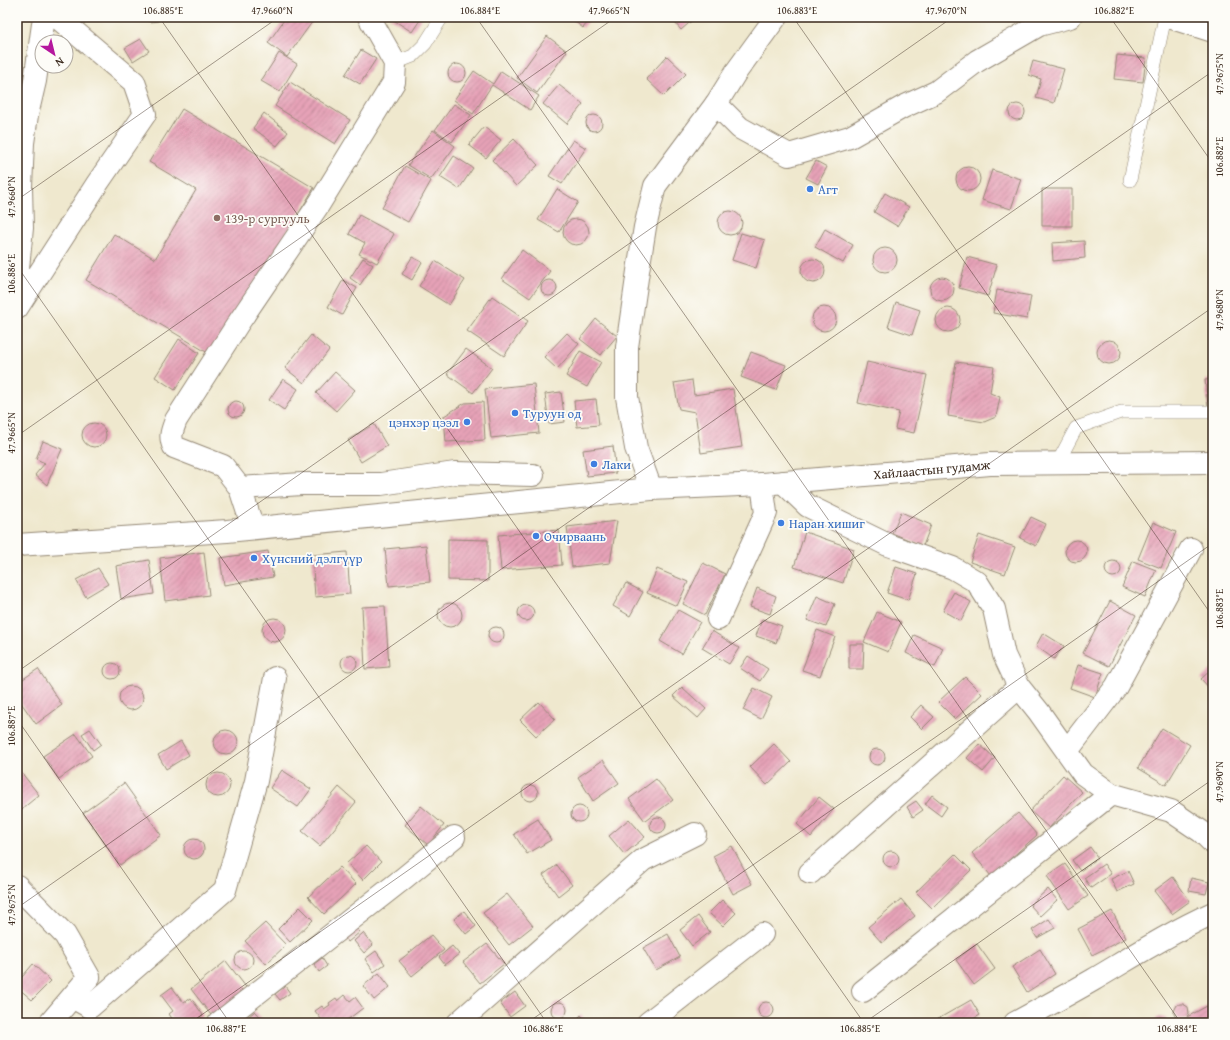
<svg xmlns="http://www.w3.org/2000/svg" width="1230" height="1040" font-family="'Gentium Book Plus',serif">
<defs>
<pattern id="building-hatch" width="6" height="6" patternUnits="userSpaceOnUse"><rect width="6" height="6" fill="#e6a2b7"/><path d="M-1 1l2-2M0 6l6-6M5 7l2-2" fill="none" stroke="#bc8494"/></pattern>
</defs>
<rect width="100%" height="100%" fill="#fdfcf7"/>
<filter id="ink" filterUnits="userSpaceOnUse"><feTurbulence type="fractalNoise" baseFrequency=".025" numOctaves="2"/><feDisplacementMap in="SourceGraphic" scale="8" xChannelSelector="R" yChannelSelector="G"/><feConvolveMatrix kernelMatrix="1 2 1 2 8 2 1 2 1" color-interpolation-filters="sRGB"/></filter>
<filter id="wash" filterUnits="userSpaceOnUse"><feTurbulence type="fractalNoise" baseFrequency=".012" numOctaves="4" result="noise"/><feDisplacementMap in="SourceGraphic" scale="16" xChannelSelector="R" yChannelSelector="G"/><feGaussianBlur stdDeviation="0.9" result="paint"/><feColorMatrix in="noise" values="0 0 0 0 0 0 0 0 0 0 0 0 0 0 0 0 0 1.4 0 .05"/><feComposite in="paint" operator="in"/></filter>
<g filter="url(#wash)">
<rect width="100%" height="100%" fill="#efe8ce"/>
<g id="blocks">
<path fill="url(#building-hatch)" d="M143,17h19l-4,4 -7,1 -3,-1z
M286,17l29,1 -28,39 -19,-14z
M389,17h33l-10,15z
M569,17h23l-9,11z
M670,17h26l-15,13z
M547,36l20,15 -30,42 -20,-15z
M141,39l8,12 -16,10 -8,-13z
M361,50l15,9 -16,25 -15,-9z
M279,53l18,11 -17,28 -19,-11z
M1117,55l29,3 -3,24 -29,-3z
M667,56l19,18 -22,22 -18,-17z
M1033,61l31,8 -10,34 -18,-5 5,-19 -12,-4z
M448 73a9 9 0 1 1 18 0a9 9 0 1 1-18 0Z
M474,71l19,13 8,-13 38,25 -9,14 -38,-25 -19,29 -19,-14z
M290,82l60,38 -15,24 -60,-38z
M559,85l24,19 -16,20 -24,-20z
M454,104l17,11 -19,27 -17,-12z
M1009 112a8 8 0 1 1 16 0a8 8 0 1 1-16 0Z
M182,109l132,79 -101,168 -127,-76 28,-46 41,25 41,-69 -47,-28z
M264,113l24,19 -11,14 -24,-18z
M586 123a8 8 0 1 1 16 0a8 8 0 1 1-16 0Z
M484,127l17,13 -15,18 -17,-13z
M433,130l22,16 -24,33 -23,-14z
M514,139l24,26 -22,21 -24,-26z
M573,140l13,8 -24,36 -13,-8z
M454,156l19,12 -14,21 -19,-12z
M816,161l11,6 -9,17 -12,-6z
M405,166l26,15 -23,41 -26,-14z
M956 179a12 12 0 1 1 24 0a12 12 0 1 1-24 0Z
M992,170l29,9 -10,30 -29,-9z
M557,189l21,13 -19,30 -21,-12z
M1042,189h30v37h-30z
M885,193l24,14 -12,19 -23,-14z
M718 223a12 12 0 1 1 24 0a12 12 0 1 1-24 0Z
M359,215l35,19 -17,29 -18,-9 6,-11 -16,-9z
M563 232a13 13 0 1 1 26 0a13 13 0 1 1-26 0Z
M825,229l28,16 -10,18 -28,-16z
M741,233l24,7 -9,28 -24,-8z
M1084,241l1,17 -32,3 -1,-18z
M873 260a12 12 0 1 1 24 0a12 12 0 1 1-24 0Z
M522,250l28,21 -20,27 -28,-19z
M412,257l10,5 -10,18 -10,-6z
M967,257l30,8 -9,31 -29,-8z
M363,258l10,7 -13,20 -10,-7z
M801 271a12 12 0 1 1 24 0a12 12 0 1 1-24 0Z
M435,261l30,19 -16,25 -30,-19z
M1212,262h1v23l-4,-1z
M930 289a12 12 0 1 1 24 0a12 12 0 1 1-24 0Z
M343,280l14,8 -15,27 -14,-8z
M541 288a8 8 0 1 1 16 0a8 8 0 1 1-16 0Z
M997,290l34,6 -4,23 -34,-6z
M492,296l36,25 -24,35 -37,-25z
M896,302l24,8 -8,25 -24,-8z
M812 319a12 12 0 1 1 24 0a12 12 0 1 1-24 0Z
M936 320a12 12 0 1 1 24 0a12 12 0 1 1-24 0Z
M596,319l21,17 -16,19 -21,-16z
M567,333l12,11 -22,25 -13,-12z
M311,335l18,15 -25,33 -19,-15z
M179,339l20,14 -24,37 -20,-13z
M1097 352a12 12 0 1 1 24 0a12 12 0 1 1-24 0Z
M466,349l26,19 -19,25 -26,-19z
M580,351l21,11 -14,25 -21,-11z
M751,352l35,13 -10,25 -35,-13z
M867,362l60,13 -13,58 -19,-4 4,-17 -41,-9z
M956,362l38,5 -4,26 10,4 -4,20 -12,5 -36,-6z
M335,372l20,18 -19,21 -20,-18z
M283,379l15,10 -14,21 -15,-10z
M1213,379v29h-5l-3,-28z
M692,380l2,15 39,-6 9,58 -41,6 -6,-41 -16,-3 -5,-26z
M534,384l5,49 -48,5 -6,-49z
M561,392l4,30 -16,2 -4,-30z
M596,399l3,26 -22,2 -3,-26z
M228 409a8 8 0 1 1 16 0a8 8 0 1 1-16 0Z
M483,402l2,38 -39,2 -2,-26 21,-13z
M82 435a12 12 0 1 1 24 0a12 12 0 1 1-24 0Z
M374,424l13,22 -26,16 -13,-22z
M43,441l19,8 -15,36 -12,-10 10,-12 -9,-4z
M613,446l3,27 -29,3 -4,-26z
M901,512l30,13 -8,21 -31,-13z
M1031,517l15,7 -10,22 -16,-8z
M617,521l-7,42 -38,4 -5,-40z
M1153,522l23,10 -15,36 -23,-9z
M559,530l3,35 -61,5 -3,-35z
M805,532l49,17 -11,34 -49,-16z
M979,535l36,12 -10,27 -35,-12z
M448,539l40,1v41l-40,-1z
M1065 551a11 11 0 1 1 22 0a11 11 0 1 1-22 0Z
M426,545l4,37 -41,4 -4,-37z
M268,551l5,26 -49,8 -4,-27z
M204,552l5,43 -44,6 -5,-43z
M347,552l3,42 -35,3 -3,-42z
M149,560l5,34 -33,5 -5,-33z
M1133,561l23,9 -11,27 -23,-10z
M1105 569a8 8 0 1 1 16 0a8 8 0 1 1-16 0Z
M703,563l22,11 -20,41 -22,-11z
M896,567l21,7 -9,26 -21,-7z
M98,568l10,16 -22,13 -10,-17z
M657,569l31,13 -11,24 -30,-13z
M626,583l17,9 -13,24 -17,-10z
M757,588l19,8 -6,18 -20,-7z
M954,592l17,10 -10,19 -18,-10z
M817,596l18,8 -9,23 -19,-7z
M1110,601l26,14 -27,51 -26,-13z
M438 615a12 12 0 1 1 24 0a12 12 0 1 1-24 0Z
M518 613a8 8 0 1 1 16 0a8 8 0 1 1-16 0Z
M385,606l4,61 -24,2 -3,-62z
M678,610l22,12 -18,32 -22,-13z
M877,612l24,10 -13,30 -24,-10z
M262 630a12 12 0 1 1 24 0a12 12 0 1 1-24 0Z
M762,619l20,7 -6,17 -20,-7z
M488 635a8 8 0 1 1 16 0a8 8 0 1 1-16 0Z
M817,630l18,7 -15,39 -18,-6z
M712,631l27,17 -10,16 -27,-16z
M1043,633l21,13 -10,13 -18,-13z
M914,635l29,13 -8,19 -29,-14z
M849,644h15l-1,25h-14z
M341 663a8 8 0 1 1 16 0a8 8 0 1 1-16 0Z
M748,656l20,13 -8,12 -20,-13z
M104 671a8 8 0 1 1 16 0a8 8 0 1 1-16 0Z
M1078,665l25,8 -8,24 -25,-9z
M1213,668v24l-12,-13z
M38,669l24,36 -26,19 -19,-27v-14z
M965,677l17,17 -27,25 -17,-17z
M119 698a12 12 0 1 1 24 0a12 12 0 1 1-24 0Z
M682,687l24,22 -8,9 -25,-22z
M754,688l18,9 -11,22 -18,-9z
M539,702l16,17 -19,17 -16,-16z
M921,705l13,12 -12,12 -12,-12z
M1162,728l28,17 -24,40 -28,-17z
M90,729l11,15 -8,6 -11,-16z
M214 742a12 12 0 1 1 24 0a12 12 0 1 1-24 0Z
M76,734l16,22 -33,23 -16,-23z
M181,741l8,14 -23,14 -8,-14z
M774,744l17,18 -24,23 -17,-18z
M979,744l16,14 -12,14 -16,-14z
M869 757a8 8 0 1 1 16 0a8 8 0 1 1-16 0Z
M603,760l16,23 -26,18 -15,-24z
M282,770l29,19 -13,18 -28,-19z
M21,772l18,23 -22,18v-38z
M206 785a12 12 0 1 1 24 0a12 12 0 1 1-24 0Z
M1063,775l19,17 -33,36 -19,-17z
M656,779l17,21 -28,21 -16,-22z
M124,783l37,52 -41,30 -37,-52z
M522 793a8 8 0 1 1 16 0a8 8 0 1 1-16 0Z
M339,787l17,15 -36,44 -18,-15z
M932,795l15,12 -6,9 -16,-12z
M819,797l15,12 -23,28 -14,-13z
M916,801l7,9 -10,7 -6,-10z
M421,806l23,19 -16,20 -23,-20z
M571 814a8 8 0 1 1 16 0a8 8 0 1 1-16 0Z
M1018,813l19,22 -46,41 -19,-23z
M650 825a8 8 0 1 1 16 0a8 8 0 1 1-16 0Z
M538,819l13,21 -24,14 -13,-20z
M629,819l16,18 -21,17 -15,-18z
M184 849a10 10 0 1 1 20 0a10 10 0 1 1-20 0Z
M366,846l15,16 -18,18 -16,-17z
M732,846l20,38 -19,10 -20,-38z
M1090,847l8,11 -18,13 -8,-11z
M883 859a8 8 0 1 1 16 0a8 8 0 1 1-16 0Z
M955,854l16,16 -39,38 -16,-16z
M1065,864l23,32 -19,13 -22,-33z
M1104,864l7,10 -20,14 -7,-10z
M557,865l15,20 -14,11 -15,-21z
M340,867l16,17 -32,30 -16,-17z
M1128,871l6,13 -17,8 -6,-13z
M1173,877l17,24 -18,13 -18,-23z
M1191,878l18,4 -3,12 -17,-3z
M1048,889l9,11 -17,16 -10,-11z
M507,894l26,32 -24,19 -26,-32z
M901,899l14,17 -33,27 -14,-16z
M722,900l14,13 -13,13 -14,-13z
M300,907l13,13 -23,22 -12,-13z
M464,911l12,15 -10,8 -12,-15z
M1112,911l14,27 -34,17 -14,-26z
M698,916l12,16 -18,14 -12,-16z
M1049,919l6,9 -18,10 -5,-8z
M265,923l21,22 -20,19 -21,-23z
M355,927l5,5 -12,10 -4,-6z
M363,933l10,12 -9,8 -10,-12z
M668,934l12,23 -24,13 -13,-22z
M431,935l13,15 -32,26 -13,-15z
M487,944l17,20 -24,19 -17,-21z
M977,944l18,25 -21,16 -18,-25z
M452,946l7,8 -14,11 -6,-8z
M1040,949l15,25 -28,18 -15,-25z
M376,951l9,13 -11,8 -9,-13z
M235 960a9 9 0 1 1 18 0a9 9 0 1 1-18 0Z
M322,958l5,8 -8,6 -5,-8z
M226,961l23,30 -35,28 -23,-30z
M33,964l18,17 -19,19 -15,-13v-4z
M379,973l11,14 -16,13 -11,-14z
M285,986l5,7 -10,7 -5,-6z
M172,987l12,16 7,-5 12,17 -10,8h-18l-6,-9 4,-3 -12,-16z
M515,992l10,14 -15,11 -10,-14z
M345,995l5,6 5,-4 8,11 -20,15h-19l-9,-12 7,-5 2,3 6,-4 -1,-2 7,-5 2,3z
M971,1000l9,15 -13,8h-36z
M551 1010a8 8 0 1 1 16 0a8 8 0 1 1-16 0Z
M758 1010a8 8 0 1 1 16 0a8 8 0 1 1-16 0Z
M1180,1004h3l5,3 1,6 -2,4 20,-11 6,11v6h-24l-3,-5 -2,2 -7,-1 -3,-5v-3l3,-6z
M255,1011l11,12h-13l-5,-6z
M581,1015l7,8h-15z
M1160,1017l6,1 4,5h-16l3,-5z"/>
</g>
</g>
<g filter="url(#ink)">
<use href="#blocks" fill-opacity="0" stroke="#958976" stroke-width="1"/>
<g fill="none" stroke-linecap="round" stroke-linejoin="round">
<g stroke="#958976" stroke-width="14">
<path id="lane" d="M395,63l18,-7 12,-12 17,-27
M1130,180l35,-163
M1057,464l19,-36 45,-16h92"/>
</g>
<g stroke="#958976" stroke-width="24">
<path id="street" d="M1169,17l44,14
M716,104l24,24 49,27 61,-18 53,-30 33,-15 41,-31 62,-36 31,-8
M17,186l4,1 1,41 -5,50
M21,187l2,-44 4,-28 8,-34 9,-64
M17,308l80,-124 48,-70 -11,-32 -77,-65
M783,482l25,24 80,39 65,23 24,14 17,27 10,46 15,32 20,25 44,62 28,20 60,17 31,21 11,11
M240,488l62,-4h79l74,-11 78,2
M253,528l-13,-40 -17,-22 -49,-19c-5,-11 -2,-16 2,-27l63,-98 80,-118 75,-122 1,-19 -26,-46
M718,619l48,-106 -4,-29
M1067,751l49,-64 75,-138
M810,873l209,-186
M17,886l48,49 24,42 -39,46
M863,991l248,-197
M72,997l18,10 135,-117 31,-109 19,-103
M219,1023l185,-145 50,-41
M458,1023l185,-163 52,-26
M648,1023l114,-89
M1015,1023c26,-14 52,-28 78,-43 39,-23 78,-48 120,-67"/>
</g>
<g stroke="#958976" stroke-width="24">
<g id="secondary">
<path d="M651,489l-15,-41 -9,-51v-50l11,-76 7,-44 10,-41 61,-82 20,-32 40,-55"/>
<path id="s1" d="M17,545l210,-14 424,-42 111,-5 228,-20 223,-2"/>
</g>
</g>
<use href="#lane" stroke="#fff" stroke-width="13"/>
<use href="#street" stroke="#fff" stroke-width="22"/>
<use href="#secondary" stroke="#fff" stroke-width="22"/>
</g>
</g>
<path fill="none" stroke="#3b2a1e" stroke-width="1" stroke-opacity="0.45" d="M159,17l705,1006M476,17l705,1006M793,17l420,600M1110,17l103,147M17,200l262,-183M17,266l530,757M17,436l599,-419M17,672l936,-655M17,719l213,304M17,908l1196,-837M190,1023l1023,-716M527,1023l686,-480M864,1023l349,-244M1201,1023l12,-8"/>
<g fill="#3f7fe0" stroke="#fdfcf7" stroke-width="1.5">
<circle cx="810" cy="189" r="4"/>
<circle cx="515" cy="413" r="4"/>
<circle cx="467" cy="422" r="4"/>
<circle cx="594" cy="464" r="4"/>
<circle cx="781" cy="523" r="4"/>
<circle cx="536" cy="536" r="4"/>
<circle cx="254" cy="558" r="4"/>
</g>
<circle fill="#8d6e63" stroke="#fdfcf7" stroke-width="1.5" cx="217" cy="218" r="4"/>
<g text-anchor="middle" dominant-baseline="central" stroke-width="3.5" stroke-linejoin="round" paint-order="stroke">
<g font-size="13" fill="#366cbe" stroke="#fdfcf7" text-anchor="start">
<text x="818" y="189">Агт</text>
<text x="523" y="413">Туруун од</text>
<text x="459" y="422" text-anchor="end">цэнхэр цээл</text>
<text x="602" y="464">Лаки</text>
<text x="789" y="523">Наран хишиг</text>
<text x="544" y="536">Очирваань</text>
<text x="262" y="558">Хүнсний дэлгүүр</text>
</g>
<g font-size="13" fill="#785e54" stroke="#fdfcf7" text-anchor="start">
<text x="225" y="218">139-р сургууль</text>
</g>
<g font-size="13" fill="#3b2a1e" stroke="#fdfcf7">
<text stroke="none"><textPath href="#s1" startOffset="918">Хайлаастын гудамж</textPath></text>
</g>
</g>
<rect width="1230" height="1040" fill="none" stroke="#fdfcf7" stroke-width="44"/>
<g transform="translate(54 54) rotate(145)"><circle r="19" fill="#fdfcf7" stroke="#afa8a0"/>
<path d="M0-3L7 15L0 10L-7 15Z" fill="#b5179e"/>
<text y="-6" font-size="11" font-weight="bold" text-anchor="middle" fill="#3b2a1e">N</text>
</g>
<rect x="22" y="22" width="1186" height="996" fill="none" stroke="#3b2a1e" stroke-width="1.5"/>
<g font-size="10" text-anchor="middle" fill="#3b2a1e">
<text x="163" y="14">106.885°E</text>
<text x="272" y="14">47.9660°N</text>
<text x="480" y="14">106.884°E</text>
<text x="609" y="14">47.9665°N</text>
<text x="797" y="14">106.883°E</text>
<text x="946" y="14">47.9670°N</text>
<text x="1114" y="14">106.882°E</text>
<text transform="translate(1219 74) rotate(-90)" y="4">47.9675°N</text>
<text transform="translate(1219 157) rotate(-90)" y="4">106.882°E</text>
<text transform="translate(11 197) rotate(-90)" y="4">47.9660°N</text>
<text transform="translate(11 274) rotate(-90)" y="4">106.886°E</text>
<text transform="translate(1219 310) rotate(-90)" y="4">47.9680°N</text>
<text transform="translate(11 433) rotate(-90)" y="4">47.9665°N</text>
<text transform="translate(1219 609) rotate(-90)" y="4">106.883°E</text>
<text transform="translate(11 726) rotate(-90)" y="4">106.887°E</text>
<text transform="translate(1219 782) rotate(-90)" y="4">47.9690°N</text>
<text transform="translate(11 905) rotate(-90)" y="4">47.9675°N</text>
<text x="226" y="1032">106.887°E</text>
<text x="543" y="1032">106.886°E</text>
<text x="860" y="1032">106.885°E</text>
<text x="1177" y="1032">106.884°E</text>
</g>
</svg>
